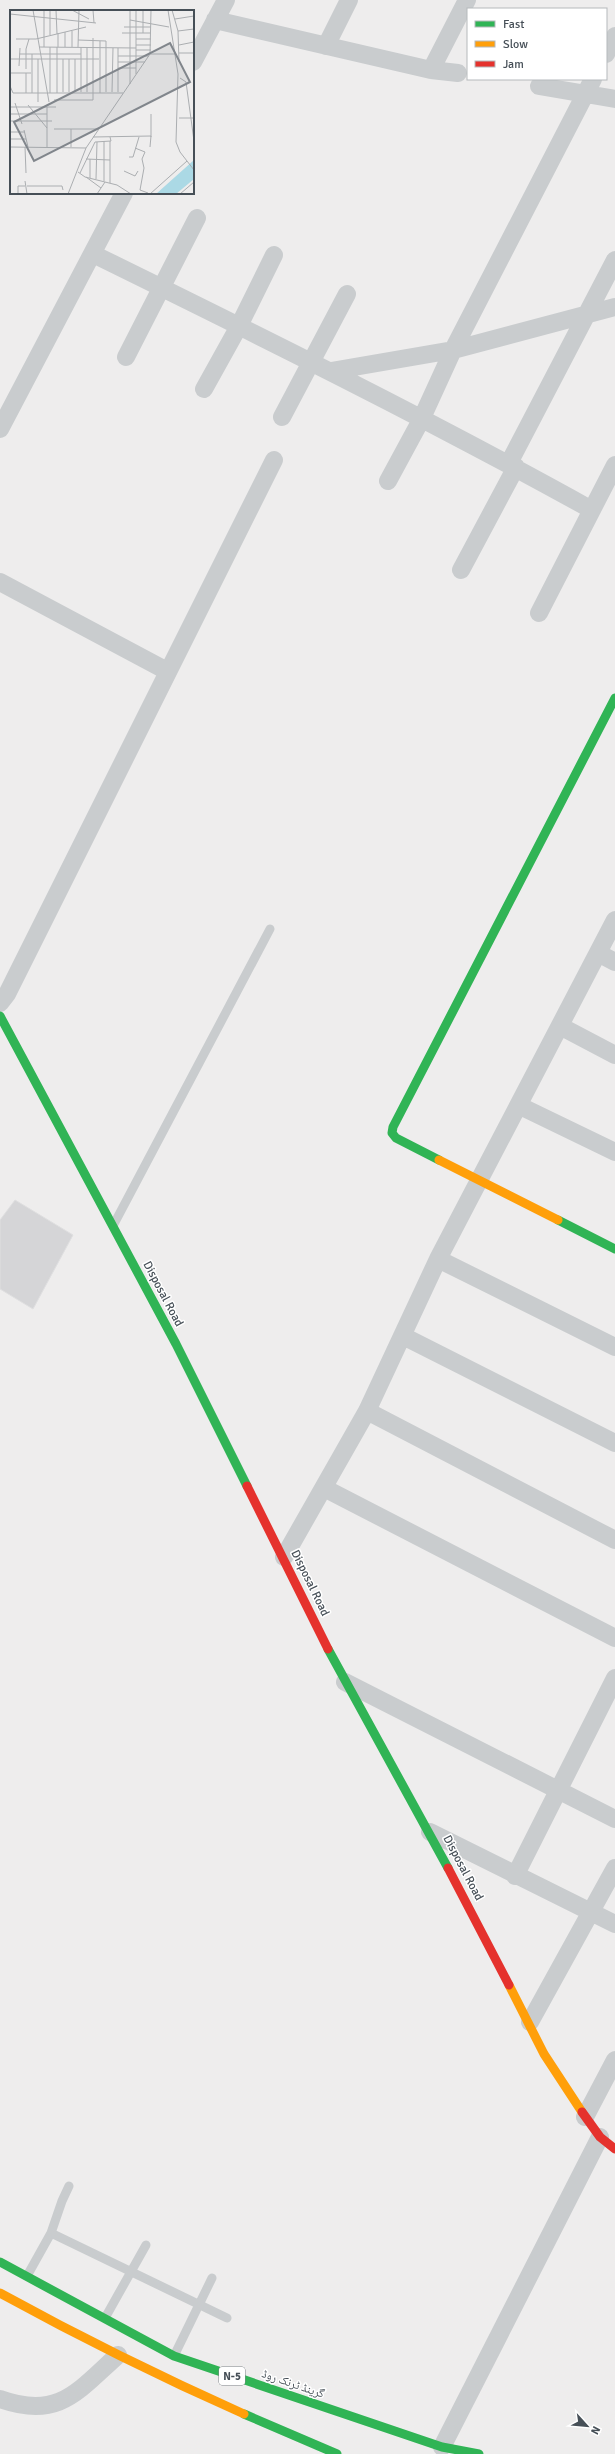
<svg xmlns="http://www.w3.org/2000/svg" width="615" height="2454" font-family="Signika,'Noto Naskh Arabic',sans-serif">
<rect width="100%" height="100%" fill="#eeeded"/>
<path fill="#d5d5d7" stroke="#dfdfe0" d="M15,1200l58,35 -40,74 -33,-20v-69z"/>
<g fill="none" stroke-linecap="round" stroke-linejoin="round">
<path stroke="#c9ccce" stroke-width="9" d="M114,1224l156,-295
M51,2233l176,85
M27,2276l24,-43 11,-32 7,-15
M105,2318l41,-73
M174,2356l38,-78"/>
<path stroke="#c9ccce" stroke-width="18" d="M215,20l216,50 27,3
M326,46l23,-46
M606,54l9,-18
M193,62l33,-62
M431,70l36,-70
M539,86l76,13
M93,254c167,82 335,165 499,256
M126,357l71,-139
M331,371l122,-21 162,-43
M204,389l35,-63 35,-71
M282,417l65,-123
M0,429l124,-236
M509,463l106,-203
M388,481l33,-61 32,-70 140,-271
M461,570l55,-103
M0,582l167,89
M539,613l76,-148
M598,953l17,9
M0,1003l7,-9 267,-534
M560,1026l55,29
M520,1106l95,46
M438,1259l177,88
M403,1336l212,107
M367,1411l248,129
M324,1488l291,150
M284,1557l83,-146 71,-152 177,-339
M345,1682l270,137
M430,1832l185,92
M515,1876l100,-198
M530,2022l85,-154
M585,2117l30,-57
M0,2399c58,21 77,-7 118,-44
M442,2447l158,-310"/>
<path stroke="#30b455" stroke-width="9" d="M0,1016l176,328 71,142
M439,1160l-43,-22 -4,-5 1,-6 222,-429
M558,1220l57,29
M328,1649l120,219
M0,2262l174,94 268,91 37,7
M244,2414l93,40"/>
<path stroke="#ff9f0a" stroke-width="9" d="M439,1160l119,60
M509,1985l35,69 38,58
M0,2293c80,44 161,84 244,121"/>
<path stroke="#e5322d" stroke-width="9" d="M247,1486l81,163
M448,1868l61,117
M582,2112l18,25 15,12"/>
</g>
<g text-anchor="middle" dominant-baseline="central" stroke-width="3" stroke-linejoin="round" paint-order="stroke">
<rect fill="#fff" stroke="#7e8489" stroke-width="1" x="219" y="2367" width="26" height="18" rx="3"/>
<g font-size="11" font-weight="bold" fill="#464f57">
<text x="232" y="2376">N-5</text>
</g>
<g font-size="12" fill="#464f57" stroke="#fff">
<text transform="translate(163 1294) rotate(62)">Disposal Road</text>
<text transform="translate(310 1583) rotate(64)">Disposal Road</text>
<text transform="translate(463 1868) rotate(62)">Disposal Road</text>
<text transform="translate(293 2384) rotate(19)">گرینڈ ٹرنک روڈ</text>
</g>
</g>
<g transform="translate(10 10)">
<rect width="184" height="184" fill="#eeeded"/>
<path d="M184,150v19l-18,15h-20z" fill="#abd9e5"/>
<path fill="none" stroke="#abaeb1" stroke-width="1" d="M23,0l16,92M34,0v37M40,0v25M46,0l1,24M62,0l17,9M83,0l1,13M120,0v74M126,0v64M158,0l10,64 -2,68 4,10 14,18M162,0l6,21 1,31M0,4l86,9M165,9l19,-3M120,10l39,7M114,17h27M62,21v16M168,21l16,-2M55,22v15M112,23h29M133,23v-23M6,29h20l50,-12M126,29h15M68,30l28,1v51M90,31v52M126,35h15M169,35l15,-3M29,37l97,1M48,37v-14M68,37l1,-37M71,37v45M77,37v45M126,40h15M169,43h15M9,44h62M22,44v39M140,44h25M108,46h31M0,49h89M28,49v43M53,49v33M108,52h27M9,56l1,-18M108,58h18M16,59v-20l3,-10M0,63h21M170,68l6,4 8,59M0,76l3,7h110M59,82v-33M65,82v-33M102,82l1,-44M108,82v-44M16,83v-20M40,83v-46M47,83v-46M44,90h39v-62M5,93l7,21M18,95l19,23M0,97h46M0,104h37M141,104v23M169,108h15M0,111h42M44,119h44M14,120l4,17M0,122h15M83,127l58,-1 -1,11M0,129h16M0,137l76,1M0,137v17M15,137l1,26M37,137v-40M61,137v-18M125,138l10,4 -3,7 2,9 -4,22 8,3M119,147h4l6,-20M76,149l24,1M80,149v19M114,161l11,5 3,-5M68,162l7,5 32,8 14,9M70,163l15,-31 16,-1 -1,-4M76,167l15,11M86,169l1,-37M15,171l2,13M94,171v-40M100,173v-42M17,176h35l1,4M8,184v-8h7M58,184l18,-46 64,-94 1,-44M87,184l8,-12M140,184l37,-33M170,184l14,-12"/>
<path fill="#81868c" fill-opacity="0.15" stroke="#81868c" stroke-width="2" d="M160,33l20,39 -156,79 -20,-39z"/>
<rect width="184" height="184" fill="none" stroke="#464f57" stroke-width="2"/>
</g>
<rect x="467" y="8" width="140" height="72" fill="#ffffff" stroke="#b5b9bc"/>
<rect x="475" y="21" width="20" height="6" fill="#30b455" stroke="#b5b9bc"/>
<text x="503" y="28" font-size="12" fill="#464f57">Fast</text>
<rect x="475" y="41" width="20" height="6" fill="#ff9f0a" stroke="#b5b9bc"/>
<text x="503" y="48" font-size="12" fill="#464f57">Slow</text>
<rect x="475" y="61" width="20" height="6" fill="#e5322d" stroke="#b5b9bc"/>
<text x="503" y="68" font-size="12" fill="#464f57">Jam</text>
<g transform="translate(587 2426) rotate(117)" stroke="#ffffff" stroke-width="3" paint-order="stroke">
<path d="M0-3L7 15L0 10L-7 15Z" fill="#464f57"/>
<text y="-6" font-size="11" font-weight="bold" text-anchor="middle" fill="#464f57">N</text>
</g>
</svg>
